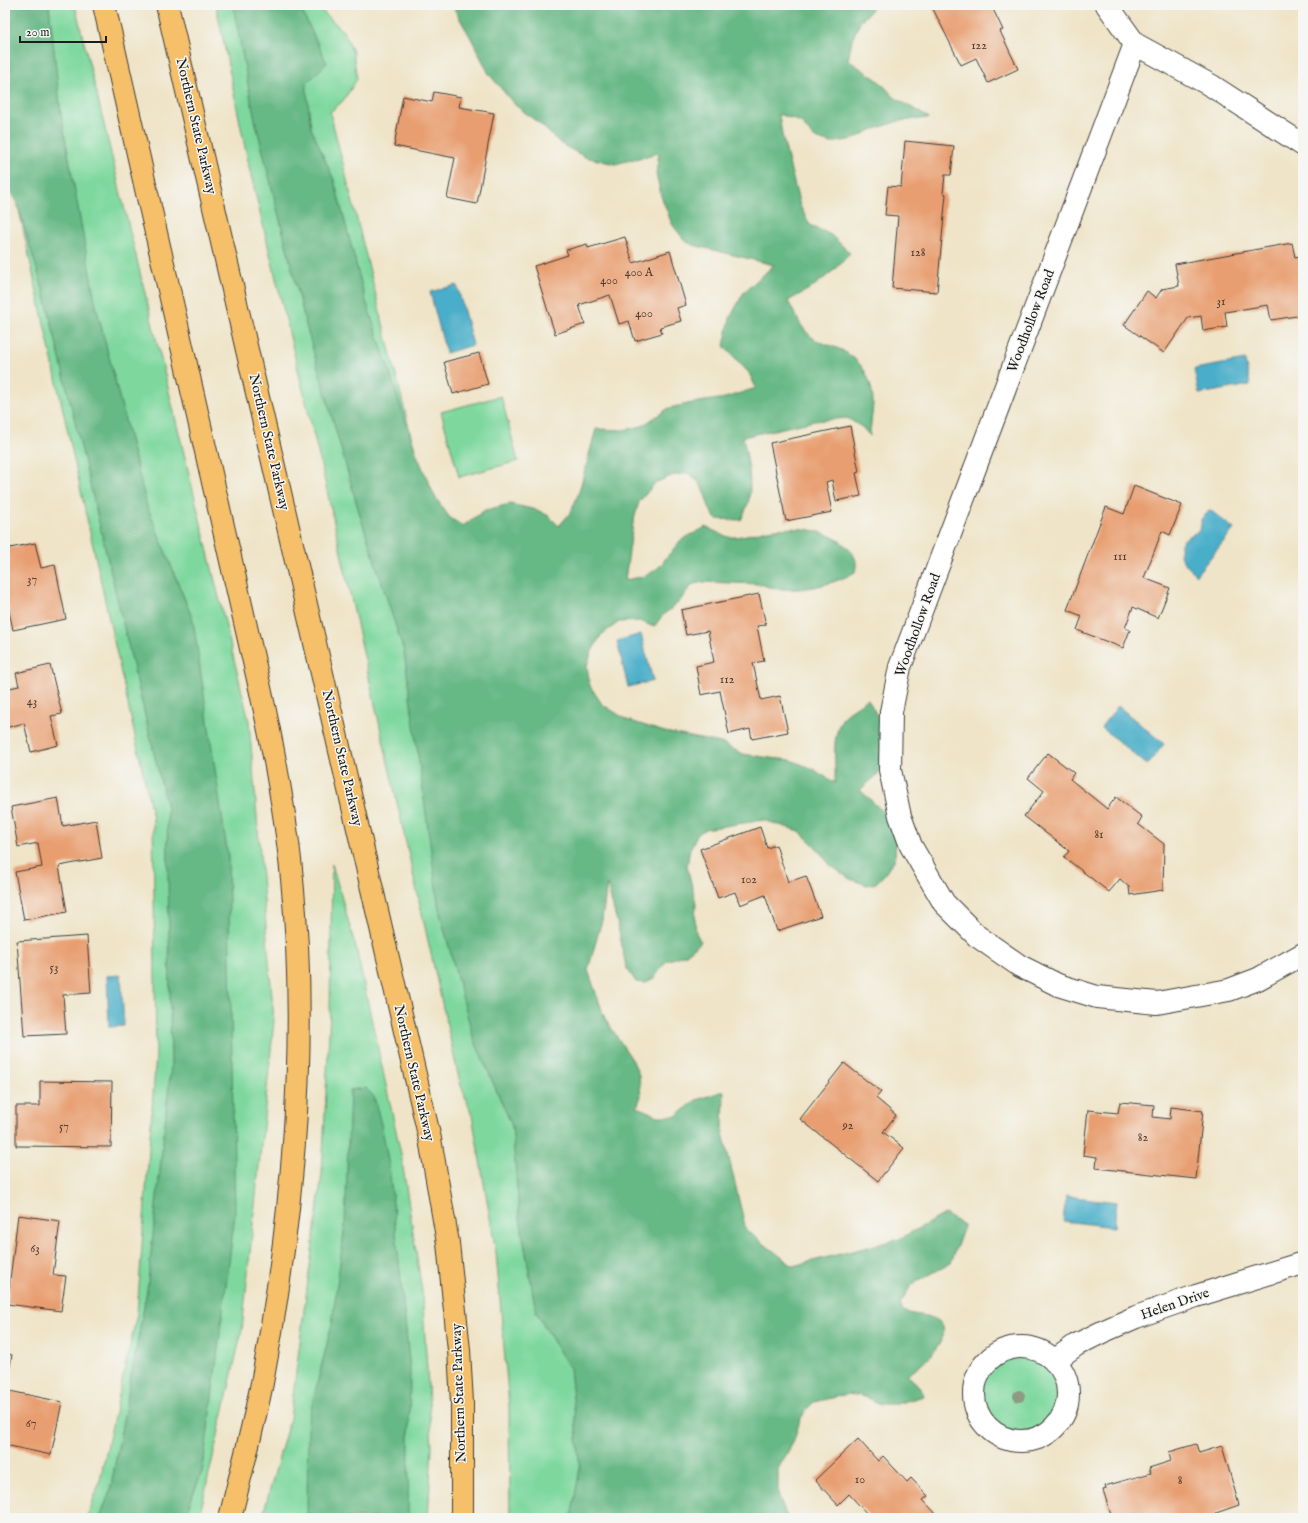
<svg xmlns="http://www.w3.org/2000/svg" width="1308" height="1523" font-family="'IM FELL English',serif">
<rect width="100%" height="100%" fill="#f6f6f2"/>
<filter id="ink" filterUnits="userSpaceOnUse"><feTurbulence type="fractalNoise" baseFrequency=".025" numOctaves="2"/><feDisplacementMap in="SourceGraphic" scale="8" xChannelSelector="R" yChannelSelector="G"/><feConvolveMatrix kernelMatrix="1 2 1 2 8 2 1 2 1" color-interpolation-filters="sRGB"/></filter>
<filter id="wash" filterUnits="userSpaceOnUse"><feTurbulence type="fractalNoise" baseFrequency=".012" numOctaves="4" result="noise"/><feDisplacementMap in="SourceGraphic" scale="16" xChannelSelector="R" yChannelSelector="G"/><feGaussianBlur stdDeviation="0.9" result="paint"/><feColorMatrix in="noise" values="0 0 0 0 0 0 0 0 0 0 0 0 0 0 0 0 0 1.4 0 .05"/><feComposite in="paint" operator="in"/></filter>
<g filter="url(#wash)">
<rect width="100%" height="100%" fill="#efe4c8"/>
<path fill="#7ed89e" stroke="#4d7a5d" d="M5,5h70l174,716 25,300 -32,309 -43,188h-112l12,-34 38,-170 19,-260 -3,-236 -148,-671z
M216,5h100l28,27 9,20 4,27 -14,22 -13,11 119,475 296,819 42,112h-277l-1,-111 -13,-155 -24,-137 -12,-32 -137,-610 -74,-306z
M501,396l17,65 -59,16 -18,-65z
M332,864l24,84 45,206 21,137 10,156 -4,71h-166l28,-100 32,-244 8,-163z
M974 1394a47 47 0 1 1 94 0a47 47 0 1 1-94 0Z"/>
<path fill="#66b885" stroke="#416a50" d="M5,5h44l12,109 35,192 51,200 46,114 35,237 7,357 -32,255 -19,49h-84l10,-27 37,-201 24,-224 -4,-258 -121,-508 -28,-94 -13,-24z
M233,5h66l28,58 -21,21 5,44 23,52 31,118 52,157 18,42 15,21 13,8 22,-16 25,-6 27,6 12,6 10,10 12,-14 8,-20 17,-63 27,1 19,-4 27,-18 23,-5 33,-5 31,-10 -7,-15 -25,-27 6,-28 14,-26 30,-27 -81,-20 -8,-4 -13,-17 -11,-28 -5,-23 3,-20 -44,11 -30,-7 -24,-13 -20,-19 -27,-21 -25,-30 -17,-34 -20,-35h424l-16,17 -8,18 -4,20 31,21 15,16 35,21 -30,3 -30,10 -15,8 -24,4 -17,-6 -12,-15 -22,-8 3,21 18,71 10,19 21,10 19,18 -18,19 -21,16 -23,13c8,14 14,31 28,39 7,4 14,5 21,8 19,8 31,22 35,43 3,15 -2,30 -2,45l-8,-9 -15,-9 -33,3 -71,16c4,20 9,42 6,62 -1,7 -5,14 -8,21l-25,-1c-14,-18 -6,-31 -28,-46l-17,3 -16,7 -16,19 -6,21 -8,57 21,-4 12,-8 23,-28 25,-13c7,3 15,8 23,10 9,1 29,-5 39,-7 26,-4 59,-2 79,17 8,9 11,13 8,25 -23,14 -68,24 -94,12l-57,-2 -11,2 -14,18 -17,14 -8,11 -14,-6 -21,1 -18,13 -10,18 -4,13 3,20 12,18 25,16 38,12 56,11 22,11 27,4 21,2 22,9 22,14c1,-21 -5,-50 10,-68 6,-6 16,-11 23,-16l13,24 3,41 -8,12 -16,14 32,30 4,12 -1,27 -11,16 -8,8 -9,2 -17,-6 -20,-14 -15,-19 -16,-15 -36,-11 -58,9 -8,6 -7,14 -3,17 9,37 -1,19 1,11 5,9 -15,12 -20,7 -11,16 -9,6 -10,-1 -10,-15 -8,-41 -11,-42 -5,36 -14,50 16,47 29,44 6,14 2,21 -4,11 21,9h18l20,-16 28,-9 -1,42 23,97 47,36 106,-27 46,-25 19,12 -13,37 -40,22 -11,19 2,6c10,6 25,4 35,10 22,14 -18,49 -30,55 8,7 14,11 17,21l-28,8h-15l-19,-8 -14,-2 -34,8 -8,8 -6,10 -6,21 -16,28v25l9,24h-216l9,-50 -10,-99 -34,-57 -17,-99 -7,-87 -39,-89 -34,-127 -35,-258 -45,-140 -52,-183 -53,-213z
M366,1088l8,9 8,31 7,37 21,204 -2,149h-101l1,-97 24,-98 13,-99 5,-134z"/>
<path fill="#4aaec9" stroke="#336572" d="M457,285l16,60 -27,8 -16,-61z
M1245,360l5,25 -51,9 -5,-25z
M1210,510l24,19 -38,46c-4,-5 -10,-9 -13,-14 -3,-3 -3,-7 -3,-12 1,-18 24,-10 21,-30z
M641,634l12,47 -25,6 -11,-46z
M1118,706l46,38 -17,21 -46,-38z
M121,975l3,51 -15,1 -2,-51z
M1066,1196l51,6 -3,25 -51,-6z"/>
<g id="blocks">
<path fill="#e89e6f" d="M931,5h60l12,25 -3,1 18,38 -30,14 -12,-25 -15,7z
M434,92l27,5 -2,10 35,6 -17,91 -30,-6 8,-40 -61,-12 9,-50 29,6z
M905,141l49,5 -3,29h-6l-2,18 3,1 -9,98 -45,-4 6,-72 -13,-1 3,-29 13,1z
M625,237l8,26 37,-12 16,54 -9,3 4,13 -21,6 2,6 -27,8 -6,-20 -10,3 -9,-29 -31,10 6,19 -30,10 -21,-68 34,-11 -2,-5 21,-6 1,4z
M1292,243l3,14 5,-1 3,14v25h-2l2,20 -32,5 -3,-15 -43,7 2,15 -24,4 -2,-15 -13,2 -24,35 -40,-28 23,-34 9,7 6,-9 17,-3 -4,-22z
M479,353l9,31 -35,10 -9,-32z
M850,426l9,46 -3,1 5,23 -25,5 -4,-21 -6,2 6,30 -46,9 -16,-78z
M1134,486l48,19 -12,30 -8,-4 -18,47 26,10 -12,30 -25,-11 -8,21 5,2 -7,18 -46,-18 5,-14 -15,-6 39,-103 18,7z
M35,543l6,25 14,-3 11,54 -53,11 -8,-39v-42z
M759,594l7,31 -9,1 7,35 -11,2 8,37 19,-4 8,36 -36,7 -2,-10 -21,5 -9,-43 -19,4 -5,-29 18,-4 -6,-31 -22,4 -5,-25z
M50,665l12,49 -11,2 7,29 -27,7 -7,-29 -19,5v-39l14,-3 -3,-13z
M1048,753l26,20 -4,6 37,30 9,-12 26,20 -4,7 26,20 -1,46 -33,5 -1,-8 -9,-8 -11,13 -45,-35 5,-6 -45,-35 20,-25 -16,-13z
M58,798l5,28 33,-6 6,38 -43,8 8,46 -43,8 -9,-48 27,-5 -4,-24 -20,4 -7,-40z
M760,827l7,21 9,-3 12,37 18,-6 15,40 -44,15 -12,-36 -25,10 -5,-13 -17,6 -18,-49z
M87,936l4,57 -28,2 3,39 -42,2 -7,-95z
M844,1063l37,29 -5,6 20,17 -13,17 21,16 -26,33 -78,-62z
M40,1081l72,1 -1,65 -95,-1v-40h24z
M1120,1102l34,3 -1,12 17,2 1,-12 32,4 -7,68 -100,-11 1,-11 -14,-2 5,-45 30,3z
M18,1215l42,6 -7,54 13,1 -5,35 -54,-7z
M5,1353l7,2 -6,33h-1z
M5,1390l57,12 -11,53 -46,-10z
M858,1439l20,22 5,-5 24,26 4,-4 17,18 -5,4 17,18h-73l2,-2 -20,-22 -11,11 -23,-25z
M1196,1444l3,9 23,-7 17,59 -23,8 -2,5h-102l-9,-28 3,-1 -1,-3 46,-13 -2,-5 22,-7 -2,-9z"/>
</g>
</g>
<g filter="url(#ink)">
<use href="#blocks" fill-opacity="0" stroke="#3c3a36" stroke-width="1"/>
<g fill="none" stroke-linecap="round" stroke-linejoin="round">
<g stroke="#3c3a36" stroke-width="24">
<path id="minor" d="M1107,5l28,39 77,42 91,59
M1135,44l-235,623 -9,45 -1,58 10,46 11,30 33,57 33,33 43,30 38,19 39,12 60,6 72,-13 29,-11 45,-25
M974 1394a47 47 0 1 1 94 0a47 47 0 1 1-94 0Z
M1054,1361l22,-16 26,-13 34,-15 60,-21 107,-33"/>
</g>
<g stroke="#3c3a36" stroke-width="24">
<path id="highway" d="M104,5l156,683c14,63 26,127 32,191 17,168 1,338 -30,504 -9,45 -21,90 -32,135
M167,5l263,1134 18,104 11,107 3,53v115"/>
</g>
<use href="#minor" stroke="#fff" stroke-width="22"/>
<use href="#highway" stroke="#f6c06b" stroke-width="22"/>
</g>
<circle fill="#8e9a83" cx="1019" cy="1396" r="6"/>
</g>
<g text-anchor="middle" dominant-baseline="central" stroke-width="3" stroke-linejoin="round" paint-order="stroke">
<g font-size="12" fill="#4f3c31">
<text x="979" y="45">122</text>
<text x="918" y="252">128</text>
<text x="639" y="272">400 A</text>
<text x="609" y="280">400</text>
<text x="1221" y="301">31</text>
<text x="644" y="313">400</text>
<text x="1120" y="556">111</text>
<text x="32" y="579">37</text>
<text x="727" y="679">112</text>
<text x="32" y="701">43</text>
<text x="1099" y="834">81</text>
<text x="749" y="879">102</text>
<text x="54" y="967">53</text>
<text x="848" y="1125">92</text>
<text x="64" y="1126">57</text>
<text x="1143" y="1137">82</text>
<text x="35" y="1248">63</text>
<text x="31" y="1423">67</text>
<text x="860" y="1479">10</text>
<text x="1180" y="1480">8</text>
</g>
<g font-size="14" fill="#1c1c1c" stroke="#f6f6f2">
<text transform="translate(196 126) rotate(77)">Northern State Parkway</text>
<text transform="translate(1031 321) rotate(-69)">Woodhollow Road</text>
<text transform="translate(269 442) rotate(77)">Northern State Parkway</text>
<text transform="translate(918 625) rotate(-70)">Woodhollow Road</text>
<text transform="translate(342 758) rotate(77)">Northern State Parkway</text>
<text transform="translate(414 1073) rotate(77)">Northern State Parkway</text>
<text transform="translate(1175 1304) rotate(-19)">Helen Drive</text>
<text transform="translate(459 1393) rotate(-92)">Northern State Parkway</text>
</g>
</g>
<rect width="1308" height="1523" fill="none" stroke="#f6f6f2" stroke-width="20"/>
<path d="M20 36v6h86v-6" fill="none" stroke="#1c1c1c" stroke-width="2"/>
<text x="26" y="36" font-size="12" fill="#1c1c1c" stroke="#f6f6f2" stroke-width="3" paint-order="stroke">20 m</text>
</svg>
